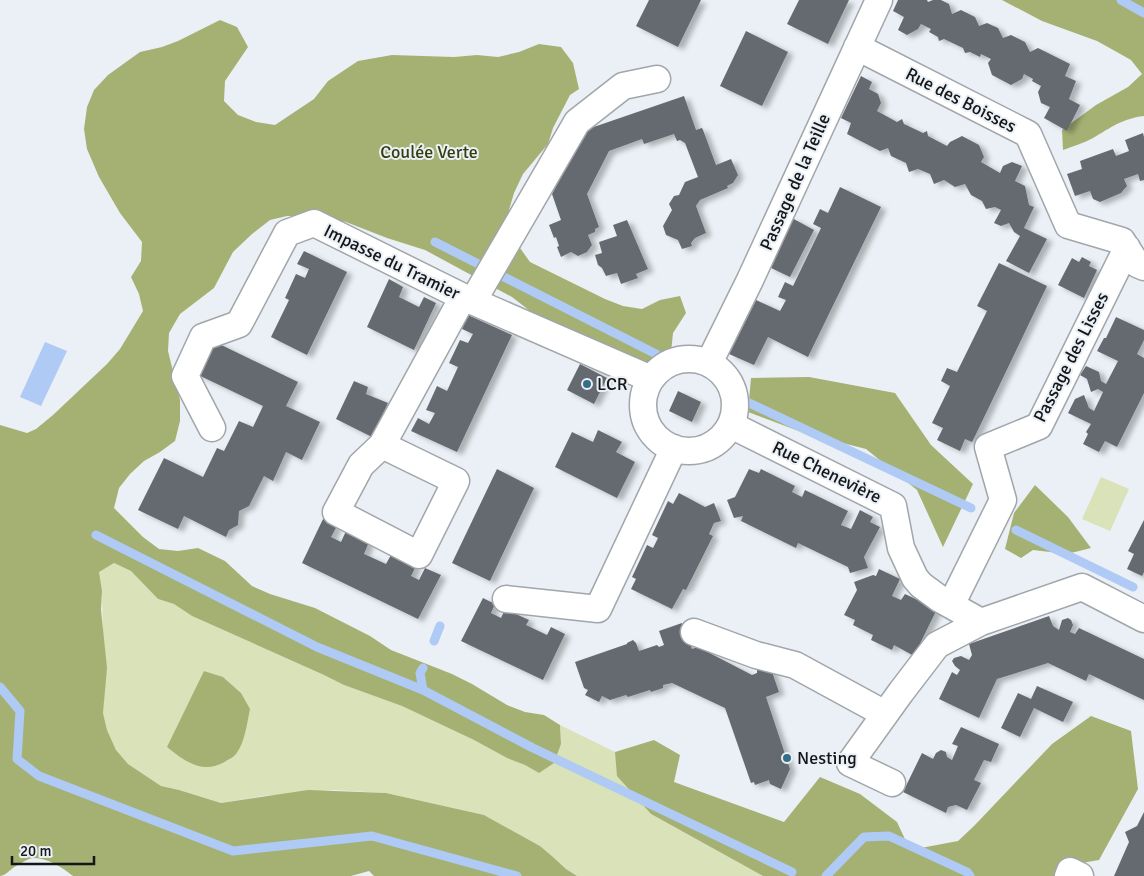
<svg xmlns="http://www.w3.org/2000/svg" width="1144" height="876" font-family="Signika,sans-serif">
<defs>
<filter id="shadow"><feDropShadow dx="5.5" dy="3" stdDeviation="2.5" flood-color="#0004"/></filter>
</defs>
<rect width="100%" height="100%" fill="#eaf0f5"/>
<path fill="#d9e2b8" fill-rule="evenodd" d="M1101,477l28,12 -19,42 -28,-12z
M114,563l17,8 27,28 16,5 18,12 132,59 20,10 58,21 72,34 33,18 18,7 14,8 22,-29 -1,-19 55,27 36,62 112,62h-186l-11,-7 -13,-12 -13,-11 -56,-31 -98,-22 -53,-3 -70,6 -42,7 -42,-13 -18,-4 -33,-22 -12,-14 -9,-20 -4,-17 1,-20 -2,-102 -4,-20zM204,671l19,6 18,16 4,39 -10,23z"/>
<path fill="#a5b173" d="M1002,0h142v116c-23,3 -32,11 -51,22 -9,5 -20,8 -30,12l-1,-20 34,-25 32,-18 14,-13 -11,-14 -16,-9 -18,-10 -55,-20z
M220,20l17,7 11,20 -23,34 -1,20 14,14 18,7 19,3 39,-26 14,-18 30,-20 34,-6 62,2 23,-2 21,2 21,-5 20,-8 22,3 12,16 6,26 -9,6 -17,33 -5,16 -25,30 -9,19 -5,17 2,19 9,19 10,14 75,37 18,7 19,3 18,-9 20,-4 6,17 -13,20 -2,20 -17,13 -90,-36 -34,-19 -18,-14 -87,-47 -38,-12 -41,-16 -18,-4 -21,-2h-20l-17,4 -18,14 -19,18 -19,36 -34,26 -11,19 -1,18 12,49v21l-5,20 -15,11 -16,9 -14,13 -11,14 -5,20 29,29 16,12 19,2 20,-3 27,13 27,25 18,8 45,14 55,28 21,14 61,24 20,10 35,21 18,7 19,3 16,10 1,19 -7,19 -15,10 -14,-8 -18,-7 -33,-18 -72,-34 -58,-21 -20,-10 -132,-59 -18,-12 -16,-5 -27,-28 -17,-8 -15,9 3,19 -1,19 6,58 -4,45 4,17 9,20 12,14 33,22 18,4 42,13 87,-13 78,3 98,22 56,31 13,11 13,12 11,7h-203l-5,-5 -18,5h-278c-10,-8 -25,-18 -39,-18 -5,0 -13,5 -18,8 -6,3 -9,9 -16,10v-451l27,8 9,-4 17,-14 54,-51 13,-15 23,-38 -4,-17 -8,-17 10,-16 1,-19 -22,-29 -21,-36 -12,-28 -3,-20 3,-22 7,-17 14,-15 32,-23 22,-5 16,-6z
M809,377l86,16 36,52 42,39 -30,63 -26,-57 -51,-41 -62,-16 -56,-21 3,-34z
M1035,485l33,32 23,31 -24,6 -34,-4 -12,8 -16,-9 9,-36z
M204,671l19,6 18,16 9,16c-3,14 -5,33 -14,45 -2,3 -7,5 -10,7 -22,14 -41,1 -59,-14z
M1091,716l40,15 7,58 -39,71 -29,5 -7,11h-300l-112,-62 -34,-38 -2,-24 39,-12 26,15 -6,27 110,40 36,-45 40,17 37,28 13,28 48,-9 16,-15 78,-82z"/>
<path fill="#afcaf4" d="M45,342l22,9 -26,55 -21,-9z"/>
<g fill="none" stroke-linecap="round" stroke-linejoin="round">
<path stroke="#afcaf4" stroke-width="9" d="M1121,0l23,13
M435,242l221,112
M745,401l226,107
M1016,530l117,57
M96,535l221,112 106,43
M434,641l6,-15
M423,668l-3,5 3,17 110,58 259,124
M0,687l20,24 -3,48 22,17 194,75 139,-15 145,40
M826,876l38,-39 25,-1 78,36 3,4"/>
</g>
<path fill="#656b6f" filter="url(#shadow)" d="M649,0h52l-23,47 -42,-21z
M799,0h50l-21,44 -41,-20z
M898,0h29l1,2 5,-2h8l8,4 3,10 9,-4 14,7 4,9 8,-3 11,5 5,10 8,-3 14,7 5,10 8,-4 32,16 -5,12 11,5 -7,18 11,6 -13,26 -23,-13 6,-11 -9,-4 -3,-11 3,-6 -9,-5 1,-2 -9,-5 -2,5 -11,6 -19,-10 -4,-12 3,-4 -10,-5 -1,3 -10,-5 -5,1 -2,-5 -19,-9 -5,2 -1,-4 -9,-5 2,-3 -10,-5 -3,5 -11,6 -9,-5 6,-13 -11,-6z
M746,31l42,21 -26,54 -42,-20z
M861,76l11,6 -3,7 9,5 3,9 -4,8 20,11 5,-3 2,5 19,9 4,-2 1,5 19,10 3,-4 12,-6 17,9 5,12 -3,5 19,11 3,-7 9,-4 10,4 -7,15 10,5 4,19 5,2 -10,21 23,11 -18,34 -23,-12 14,-25 -6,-4 -5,-9 -8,3 -7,-3 7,-13 -6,-3 -9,2 -4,-8 -11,-6 -6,-11 -10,3 -11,-7 -10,4 -4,-10 -12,-5 -9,3 -3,-9 -15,-7 -3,-8 -8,3 -33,-17 4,-11 -10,-5z
M684,96l12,34 6,-2 1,2 13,35 15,-6 7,16 -5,8 -6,3 1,2 -28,12 -4,6 10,27 -11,5 -4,5 1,3 -10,3 -4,-9 -12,-5 -3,-9 9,-16 -3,-6 5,-8 5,-1 6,-13 13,-5 -13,-34 -5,-3 -3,1 -3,-7 -30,10 -2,-5 -33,12 -22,43 12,33 -4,2v3l-7,3 4,10 -5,7 -9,4 -7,-4 -10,5 -4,-10 2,-1 -3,-9 -2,1 -5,-13 12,-5 -9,-26 33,-64z
M1143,133l1,4v43l-4,1 -2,-7 -14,5 3,7 -6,7 -21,9 -7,-3 -3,-8 -15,5 -8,-22 15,-5 -2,-8 33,-12 3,7 13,-5 -4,-11z
M840,187l41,20 -73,150 -40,-20 -14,28 -25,-11 27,-54 24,11 6,-11 -8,-3 7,-15 8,4 28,-58 -8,-4 7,-15 8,4z
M792,218l22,12 -24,47 -21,-10z
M627,220l21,49 -12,5 2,4 -17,6 -4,-11 -11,3 -4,-8 -4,-3 -3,-10 7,-2 -3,-11 18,-6 -4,-11z
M304,251l43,21 -40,83 -36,-18 18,-37 -4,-2 11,-24 9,4 4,-9 -12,-5z
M1082,257l9,5 -2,4 8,4 -13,28 -26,-13 14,-27 7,4z
M999,263l48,23 -70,146 -5,10 -7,-3 -5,12 -23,-11 6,-12 -11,-5 18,-37 -9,-5 6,-13 10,4 30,-61 -10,-5z
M389,279l14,8 -4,10 20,10 5,-10 12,6 -22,47 -47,-23z
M468,315l44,20 -55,117 -46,-21 7,-13 11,6 6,-11 -9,-3 11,-24 10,5 11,-24 -9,-4 11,-23 8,3 5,-9 -11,-5z
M1116,317l28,13v10l-7,14 7,4v35l-27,54 -12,-6 -6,11 -16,-8 5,-10 -2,-2 5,-8 -23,-11 7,-14 9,-4 5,13 5,3 9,-19 -5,-3 -7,3 -4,-13 -7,-4 6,-9 13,6 2,9 5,3 12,-23 -21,-10 7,-13h2z
M209,339l89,43 -12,24 34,16 -18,38 -16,-8 -13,29 -9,-5 -15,30 -10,5 -1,14 -9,5 -3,7 -42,-21 -6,13 -40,-19 26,-52 39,19 14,-29 7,3 15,-30 14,6 10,-21 -71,-34z
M580,364l27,14 -13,26 -27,-14z
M354,381l14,6 -2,7 22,9 -16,34 -36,-18z
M678,391l23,11 -9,20 -23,-11z
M598,430l24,12 -6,10 19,10 -18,36 -62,-31 17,-35 21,10z
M497,469l37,19 -44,93 -38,-18z
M749,469l10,4 2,-4 34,17 -3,6 10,5 3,-7 43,21 -7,14 10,4 9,-19 13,7 -3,5 10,5 -16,30 4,11 -18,5 -2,-6 -50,-24 -2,5 -55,-27 2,-5 -9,2 -7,-18 8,-3z
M679,493l26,14 9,-4 7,18 -7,2 -5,11 4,2 -27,54 -3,-1 -11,20 -41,-20 5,-10 -4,-2 15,-32 6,3 5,-10 -6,-3 16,-34 5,3z
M323,519l14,7 -6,11 10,5 5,-11 23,11 -5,12 22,10 6,-11 24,13 -5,10 8,4 6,-12 16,7 -23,44 -116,-56z
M1144,520v52l-2,4 -15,-7 7,-15 -6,-3z
M879,569l21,10 -8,17 9,4 4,-6 32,15 -23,47 -20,-11 -2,5 -21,-10 2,-5 -20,-10 2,-5 -11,-5 13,-25 -3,-8 19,-7 3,1z
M483,598l12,6 -4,9 10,5 4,-9 24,11 -3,5 21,10 4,-8 14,7 -22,46 -82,-39z
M1049,616l4,10 6,4 3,-10 6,-2 3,2 2,5 -3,7 5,2 4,-6 65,31v41l-55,-26 -3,7 -38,-18 -51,16 -18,39 -40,-19 13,-27 5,3 3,-5 -5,-4 -3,-5 2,-3 7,-2 8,4 3,-5 -3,-11z
M682,623l10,26 6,-2 54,28 5,-2v-3l13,-4 9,26 -13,5 24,72 -9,20 -11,-5 -1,-4 -14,5 -1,-3 -3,1 -26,-75 -53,-25 -9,2v3l-12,4 -1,-2 -22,7 -2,-2 -16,5 -8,-4 -3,6 -14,-7 3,-5 -4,-2 -9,-26 52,-18v-1l6,-3 3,3 3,8 18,-6 2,2 5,-2 -5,-14z
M1037,686l36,16 -10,20 -29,-14 -14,29 -19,-9 17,-35 13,6z
M961,727l38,17 -8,18 -7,-2 -10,20 7,3 -14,27 -11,-5 -8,2 -2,6 -43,-21 19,-39 11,6 3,-6 5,-3 5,2 1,5 5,3 6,-14 -6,-2z
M1144,812v64h-30l15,-34 -4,-10 12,-6z"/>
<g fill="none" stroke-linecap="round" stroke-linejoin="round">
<g stroke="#a0a6aa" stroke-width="29">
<path id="street" d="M857,47l171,87 40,91 54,16 15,23 7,3
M473,301l104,-179 46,-36 34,-7
M643 405a46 46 0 1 1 92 0a46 46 0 1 1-92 0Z
M709,363l41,-83 129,-280
M731,425l162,81 8,42 14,30 6,7 19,14 41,23 101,-35 62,32
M212,428l-27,-52 18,-39 36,-13 48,-91 27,-10 149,74 188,82
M382,445l74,36 -37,74 -83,-43 25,-47 21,-20 81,-148
M506,599l92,10 76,-161
M951,605l52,-105 -15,-53 51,-21 88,-178
M694,632l62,23 39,10 90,49
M892,783l-42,-20 51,-71 36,-47 44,-23
M1068,876l2,-5 10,5"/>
</g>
<use href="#street" stroke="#fff" stroke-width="26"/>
</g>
<g fill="#337087" stroke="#eaf0f5" stroke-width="2">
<circle cx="587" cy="384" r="5"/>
<circle cx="787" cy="758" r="5"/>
</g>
<g text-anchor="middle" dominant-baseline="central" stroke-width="4" stroke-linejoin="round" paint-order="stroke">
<g font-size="18" fill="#141618" stroke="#eaf0f5">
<text transform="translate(961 100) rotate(27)">Rue des Boisses</text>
<text transform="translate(795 182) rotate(-66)">Passage de la Teille</text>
<text transform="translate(392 262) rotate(26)">Impasse du Tramier</text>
<text transform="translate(1071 357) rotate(-63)">Passage des Lisses</text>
<text transform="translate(827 472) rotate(26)">Rue Chenevière</text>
</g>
<g font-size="18" fill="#363c0d" stroke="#eaf0f5">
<text x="429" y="152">Coulée Verte</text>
</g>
<g font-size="18" fill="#141618" stroke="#eaf0f5" text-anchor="start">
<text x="597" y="384">LCR</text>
<text x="797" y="758">Nesting</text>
</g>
</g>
<path d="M12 856v8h82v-8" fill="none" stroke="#141618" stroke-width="2.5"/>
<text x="20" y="856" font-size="15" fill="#141618" stroke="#eaf0f5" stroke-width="4" paint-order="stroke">20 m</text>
</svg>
